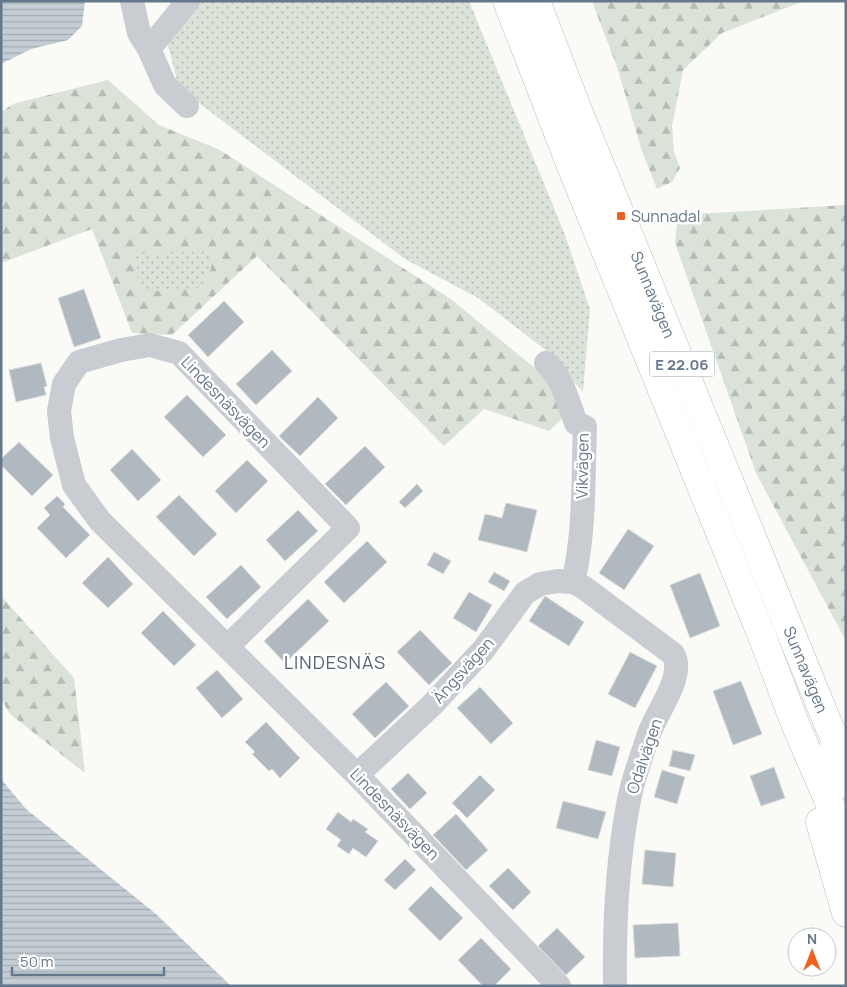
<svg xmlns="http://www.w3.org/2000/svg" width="847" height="987" font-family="Manrope,sans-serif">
<defs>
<pattern id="forest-firs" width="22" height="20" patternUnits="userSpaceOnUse" patternTransform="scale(1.25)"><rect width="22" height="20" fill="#dbe2d8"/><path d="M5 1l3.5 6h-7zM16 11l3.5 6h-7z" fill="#b5bcb5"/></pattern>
<pattern id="park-dots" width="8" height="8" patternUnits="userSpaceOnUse" patternTransform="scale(1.25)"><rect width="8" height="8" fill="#dbe2d8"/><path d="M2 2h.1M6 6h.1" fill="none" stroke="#b5bcb5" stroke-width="1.8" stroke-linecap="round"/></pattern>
<pattern id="water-rules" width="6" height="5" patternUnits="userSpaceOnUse" patternTransform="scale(1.25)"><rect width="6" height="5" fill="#c3cdd3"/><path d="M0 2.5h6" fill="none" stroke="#a2abb1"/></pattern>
</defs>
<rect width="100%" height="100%" fill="#fafaf7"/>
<path fill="url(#forest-firs)" d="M592,1h212l-82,32 -39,37 -11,56 2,26 6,16 -8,14 -15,7 -15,-38 -25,-84z
M108,80l51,45 61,25 231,149 91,75 24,41 -17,16 -65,-22 -40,37 -187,-190 -85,79 -40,-2 -40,-104 -91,34v-151l12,-8z
M846,205v436l-90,-168 -81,-230 3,-28z
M1,596l73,82 11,95 -75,-59 -9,-15z"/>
<path fill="url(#park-dots)" d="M197,1h272l96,234 25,74 -7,83 -40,-44 -65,-50 -73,-39 -226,-171 -13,-50z
M210,251l1,18 -14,20 -58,3 -3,-38z"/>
<path fill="url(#water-rules)" d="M1,1h84l-3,25 -14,14 -37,9 -30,15z
M1,779l25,30 130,105 75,72h-230z"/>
<path fill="#b0b9c0" stroke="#dbdcd9" d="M84,289l17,49 -27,9 -16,-49z
M224,301l20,21 -36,35 -20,-22z
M272,350l20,21 -36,34 -20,-21z
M41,363l6,23 -3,1 2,8 -30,7 -7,-32z
M187,395l39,40 -23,22 -39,-40z
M318,397l20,21 -38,38 -21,-20z
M19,442l34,33 -21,21 -31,-31v-6z
M365,446l20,21 -39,38 -21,-21z
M132,449l29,31 -23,21 -28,-31z
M247,460l21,21 -32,32 -21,-22z
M417,484l6,7 -18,17 -6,-6z
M179,495l38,39 -23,22 -38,-39z
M57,496l8,8 -2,3 27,28 -24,23 -29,-30 13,-13 -6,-7z
M506,503l31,7 -10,42 -49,-12 7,-26 17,4z
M298,510l20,21 -33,30 -19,-21z
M628,529l26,17 -30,44 -25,-17z
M367,541l20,21 -43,41 -20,-21z
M434,552l17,9 -8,13 -16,-9z
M108,557l25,27 -25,24 -26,-25z
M241,565l20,22 -34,32 -21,-22z
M494,572l16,9 -6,10 -16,-9z
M700,573l20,53 -30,12 -20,-53z
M469,592l23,13 -16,27 -23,-14z
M545,596l39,26 -15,24 -40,-25z
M308,599l21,22 -44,42 -21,-22z
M163,611l33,34 -22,21 -33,-33z
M420,630l32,33 -23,22 -32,-33z
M630,652l27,14 -22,42 -27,-14z
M217,670l26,29 -21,19 -26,-30z
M741,681l21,53 -29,11 -20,-54z
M386,682l23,24 -34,32 -23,-24z
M480,687l33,36 -22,21 -34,-36z
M266,722l34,36 -20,20 -8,-9 -3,2 -17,-17 3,-2 -10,-10z
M596,740l24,7 -8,29 -24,-6z
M673,750l22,5 -5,16 -21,-5z
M774,767l11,31 -24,8 -11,-30z
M662,770l23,7 -8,27 -23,-7z
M408,773l19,20 -17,16 -19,-20z
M480,775l15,15 -28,28 -15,-15z
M563,801l43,11 -8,27 -42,-11z
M338,812l13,10 2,-3 15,10 -3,3 13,9 -12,16 -13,-9 -4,6 -12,-8 4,-6 -15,-11z
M456,814l32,36 -22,20 -33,-35z
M645,850l31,3 -3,34 -31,-3z
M405,859l11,11 -21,20 -11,-10z
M508,868l23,24 -18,18 -24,-24z
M431,886l32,32 -23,23 -32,-32z
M678,923l2,33 -45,2 -2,-33z
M557,928l28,29 -19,18 -28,-29z
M481,938l30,31 -17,17h-11l-25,-26z"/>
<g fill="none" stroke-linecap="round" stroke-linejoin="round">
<g stroke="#b9bdc1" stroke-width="29">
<g id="highway">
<path d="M507,1l64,165 191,470 34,90 34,78 16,43"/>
<path id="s1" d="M536,1l43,112 250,613 17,35"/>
<path d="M834,745l12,39"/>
<path d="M820,822l26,91"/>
</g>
</g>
<path stroke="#c9cdd1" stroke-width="24" d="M132,1l7,32 10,16
M187,106l-22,-21 -16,-36 39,-48
M546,363c17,15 22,39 30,60l9,4c-2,49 0,108 -12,155
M228,646l120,-118 -169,-175 -29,-8 -29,5 -42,12 -15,22 -5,27 3,27 12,47 26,36 257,254 202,211
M357,775l74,-69 53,-57 41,-56 15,-9 18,-3 15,1 10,5 90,67c13,22 -17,58 -24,80 -7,21 -16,44 -20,66 -12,61 -15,123 -14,186"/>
<use href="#highway" stroke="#fff" stroke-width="28"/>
</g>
<rect fill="#f55e1b" stroke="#fff" stroke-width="2" x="616" y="211" width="10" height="10" rx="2.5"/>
<g text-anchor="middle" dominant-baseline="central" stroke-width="5" stroke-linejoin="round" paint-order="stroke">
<rect fill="#fff" stroke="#93a0ae" stroke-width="1" x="649.5" y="351.5" width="65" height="25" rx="4"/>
<g font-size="15" font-weight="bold" fill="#65788b">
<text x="682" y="364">E 22.06</text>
</g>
<g font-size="16" fill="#65788b" stroke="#fff" text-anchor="start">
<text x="631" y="216">Sunnadal</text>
</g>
<g font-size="16" fill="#65788b" stroke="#fff">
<text stroke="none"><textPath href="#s1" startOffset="316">Sunnavägen</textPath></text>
<text transform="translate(226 402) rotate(46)">Lindesnäsvägen</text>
<text transform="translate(582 466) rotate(-89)">Vikvägen</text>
<text transform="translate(463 670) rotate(-48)">Ängsvägen</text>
<text stroke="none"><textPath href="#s1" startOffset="721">Sunnavägen</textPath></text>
<text transform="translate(644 756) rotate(-71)">Odalvägen</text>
<text transform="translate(395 814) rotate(46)">Lindesnäsvägen</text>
</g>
<g font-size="18" letter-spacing="1" fill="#546170" stroke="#fff">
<text x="335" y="662">LINDESNÄS</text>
</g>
</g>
<rect width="847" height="987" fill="none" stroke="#65788b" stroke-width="5"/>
<g transform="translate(812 952)"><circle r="24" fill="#ffffff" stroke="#c1c9d1"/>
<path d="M0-4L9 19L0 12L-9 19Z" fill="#f55e1b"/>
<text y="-8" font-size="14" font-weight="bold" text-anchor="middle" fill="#65788b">N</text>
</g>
<path d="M12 967v8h152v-8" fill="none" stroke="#65788b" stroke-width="2.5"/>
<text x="20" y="967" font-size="15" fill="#65788b" stroke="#ffffff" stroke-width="4" paint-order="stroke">50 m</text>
</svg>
